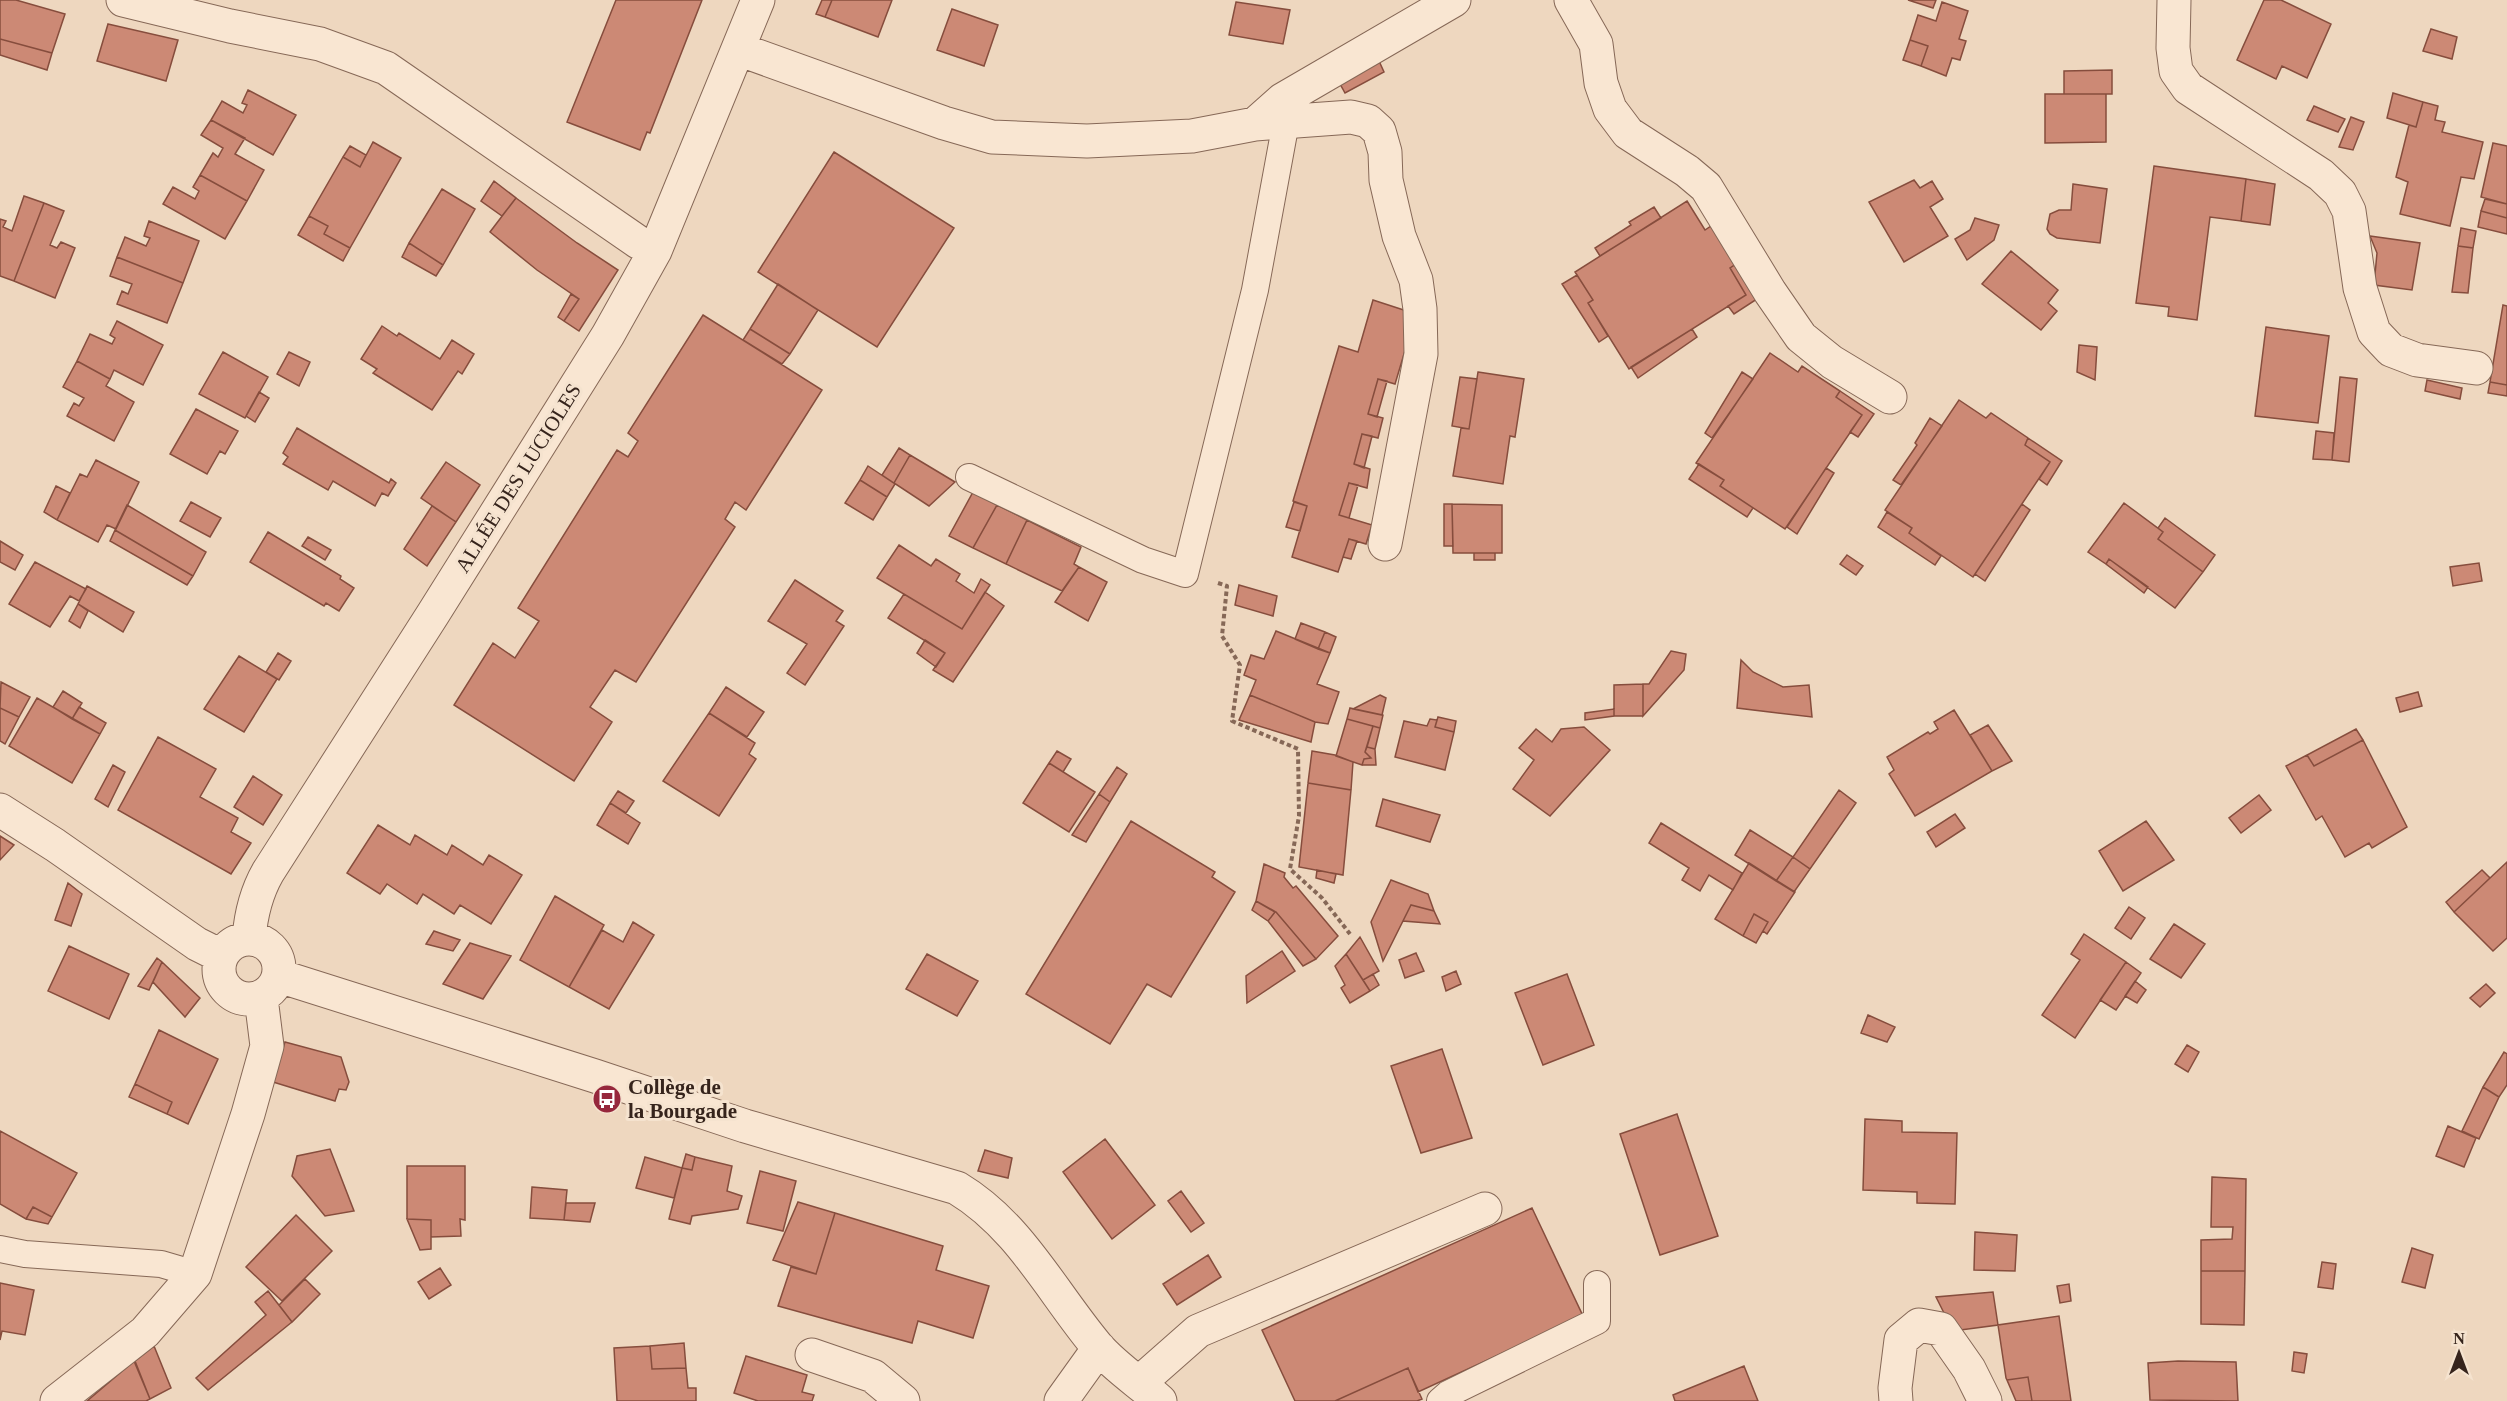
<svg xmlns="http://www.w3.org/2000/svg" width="2507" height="1401" font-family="Georgia,serif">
<rect width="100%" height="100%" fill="#eed7bf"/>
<path fill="#cc8975" stroke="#864d3d" stroke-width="1.5" d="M0,0h16l49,14 -13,39 -52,-14z
M616,0h86l-52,133 -3,-1 -7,18 -73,-28z
M822,0h10l-7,17 -9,-3z
M832,0h60l-14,37 -53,-20z
M1908,0h28l-3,8z
M2264,0h17l50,24 -24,54 -25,-12 -6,13 -39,-19z
M1236,2l54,8 -7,34 -54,-9z
M1942,2l26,9 -9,28 7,2 -6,19 -8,-2 -6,18 -25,-10 7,-20 -18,-6 8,-25 18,6z
M952,9l46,16 -14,41 -47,-16z
M108,24l70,16 -12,41 -69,-20z
M2431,29l26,8 -5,22 -29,-8z
M0,39l52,14 -5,17 -47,-15z
M1910,40l18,6 -7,20 -18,-6z
M1379,61l5,11 -39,21 -6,-11z
M2112,70v24h-48v-23z
M248,90l48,25 -23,40 -62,-35 11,-19 21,12 4,-8 -5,-2z
M2393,93l30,9 -7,25 -29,-9z
M2045,94h61v48l-61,1z
M2423,102l15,4 -3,14 10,2 -3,10 41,10 -9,37 -13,-2 -11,49 -50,-12 8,-32 -12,-5 13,-52 7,2z
M2314,106l31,13 -7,13 -31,-12z
M2351,117l13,5 -11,28 -14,-3z
M211,120l34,18 -10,16 29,16 -17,31 -47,-26 13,-22 5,4 5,-9 -22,-13z
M373,142l28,16 -51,90 -26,-14 4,-8 -19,-10 34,-59 17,10z
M2493,143l14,3v58l-26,-7z
M350,146l16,9 -6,12 -17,-10z
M834,152l120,76 -77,119 -119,-75z
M2154,166l92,13 -5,42 -31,-4 -13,103 -29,-4 1,-9 -33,-4z
M200,175l47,26 -22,38 -62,-35 10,-17 22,12 4,-8 -6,-4z
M2246,179l29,5 -5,41 -29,-4z
M1914,180l6,8 12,-7 11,18 -13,8 18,29 -44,26 -35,-60z
M494,181l22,17 -14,18 -21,-15z
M2073,184l34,5 -7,54 -43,-5 -7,-4 -3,-5 3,-15 9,-4h12z
M442,189l33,20 -32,56 -34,-22z
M24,196l20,7 -30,78 -14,-5v-57l6,2 -3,6 9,4z
M516,198l61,45 41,27 -39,61 -15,-10 15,-22 -42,-29 -47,-38z
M2485,199l22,5v14l-26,-7z
M1687,201l18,29 6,-4 25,38 -6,4 16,27 -117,74 -41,-66 5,-3 -18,-28z
M44,203l20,8 -14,34 7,3 4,-6 14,6 -20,50 -41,-17z
M1654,207l7,11 -61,38 -5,-8 36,-23 -2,-3z
M2481,211l26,7v16l-29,-7z
M309,216l19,10 -4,8 26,14 -7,13 -45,-26z
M1975,218l24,7 -5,15 -27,20 -12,-21 15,-9z
M149,221l50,20 -16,42 -66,-26 8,-20 21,9 4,-8 -6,-2z
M2461,228l15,3 -3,17 -15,-2z
M2370,236l50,7 -8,47 -38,-5 3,-32z
M409,243l34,22 -7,11 -34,-19z
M2458,246l15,2 -5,45 -16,-1z
M2011,251l47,39 -10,13 9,8 -16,19 -59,-46z
M117,257l66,26 -16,40 -50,-19 5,-13 6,3 4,-10 -22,-8z
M1736,264l21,35 -23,15 -6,-8 18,-11 -16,-27z
M1577,275l16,25 -5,3 20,33 -9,6 -37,-58z
M778,284l40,26 -28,44 -40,-25z
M571,294l8,5 -15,22 -6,-4z
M1373,300l43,14 -21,70 -17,-5 -10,35 15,4 -5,20 -16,-4 -8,30 16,5 -3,19 -18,-5 -10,32 33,10 -6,19 -17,-5 -11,33 -46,-15 15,-51 -14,-5 46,-155 19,6z
M2503,305l4,1v79l-17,-3z
M703,315l119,75 -76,120 -11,-8 -10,17 10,8 -99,155 -21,-12 -25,37 22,15 -38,59 -120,-76 39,-62 22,15 24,-37 -21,-13 99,-158 11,7 10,-16 -10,-8z
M117,321l46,24 -20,40 -29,-15 -4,9 -33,-18 13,-27 22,10 3,-6 -5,-3z
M382,326l15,10 2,-3 41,26 12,-19 22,14 -12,20 -4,-3 -26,39 -59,-37 4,-4 -16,-10z
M2266,327l63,9 -11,87 -63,-7z
M750,329l40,25 -8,10 -39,-24z
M1692,329l5,8 -59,41 -7,-11z
M2079,345l18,2 -2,33 -18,-8z
M223,352l45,25 -23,41 -46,-24z
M289,352l21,10 -11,24 -22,-12z
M1770,353l28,19 4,-6 38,25 -4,6 26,18 -77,114 -65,-43 4,-6 -28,-17z
M77,361l33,18 -4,7 28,16 -20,39 -47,-25 7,-13 5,3 5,-8 -21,-11z
M1478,372l46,7 -9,58 -5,-1 -7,48 -50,-8 8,-48 8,1z
M1742,372l11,7 -41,59 -7,-5z
M1460,377l17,2 -8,50 -17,-3z
M2340,377l17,2 -8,83 -17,-2z
M1378,379l9,2 -10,36 -9,-3z
M2427,380l35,8 -2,11 -35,-8z
M2490,382l17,3v11l-19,-3z
M1840,391l34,23 -16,23 -8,-5 12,-17 -26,-18z
M259,392l10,6 -14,24 -9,-6z
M1959,400l27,18 5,-5 37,25 -3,7 25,17 -77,115 -64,-44 3,-5 -27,-18z
M196,409l42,22 -13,23 -5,-3 -13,23 -37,-20z
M1930,418l12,8 -41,59 -8,-5 24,-35 -2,-2z
M297,428l92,55 2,-4 5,4 -8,13 -6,-3 -7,13 -42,-25 -5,9 -45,-26 5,-7 -5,-4z
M2316,431l18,2 -2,27 -19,-1z
M1362,434l10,2 -8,32 -10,-4z
M2028,438l34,23 -15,24 -8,-6 11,-17 -25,-17z
M899,448l11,7 -16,28 -12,-8z
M910,455l45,27 -26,24 -35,-23z
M96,460l43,22 -23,47 -9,-4 -9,17 -41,-22 23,-46 7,3z
M446,462l34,23 -24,37 -35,-24z
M1699,464l25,16 -4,6 33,22 -6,9 -58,-38z
M868,466l27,18 -8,13 -27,-17z
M1826,468l8,5 -37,61 -10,-7z
M860,480l27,17 -14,23 -28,-17z
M1349,483l9,2 -9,33 -10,-3z
M56,486l14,7 -13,27 -13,-8z
M973,492l24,13 -24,43 -24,-12z
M191,502l30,16 -11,19 -30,-16z
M1294,502l13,4 -7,25 -14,-4z
M2124,503l39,29 -5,7 45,33 -28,36 -66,-49 -3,5 -18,-12z
M1444,504h8l1,42h-9z
M1452,504l50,1v48h-49z
M2022,504l8,6 -45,71 -10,-7z
M127,505l79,47 -13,24 -78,-46z
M997,505l30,15 -21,44 -33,-16z
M432,506l24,16 -29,44 -23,-17z
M1887,512l25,16 -3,5 32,23 -6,9 -57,-38z
M2165,518l50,37 -12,17 -45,-33 5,-7 -5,-4z
M1027,520l54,27 -7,17 5,3 -17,24 -56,-27z
M115,530l78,46 -6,9 -77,-44z
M268,532l73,44 -1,3 14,9 -15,23 -13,-8 -2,3 -74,-44z
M308,537l23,13 -6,10 -23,-14z
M1349,539l8,2 -6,18 -8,-2z
M0,541l23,14 -8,15 -15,-8z
M899,545l32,21 5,-7 24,15 -4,7 18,12 7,-14 9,6 -28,44 -85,-51z
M1474,553h21v7h-21z
M1847,555l16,11 -7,9 -16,-11z
M2109,559l39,28 -4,6 -38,-29z
M35,562l51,27 -7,12 -9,-5 -20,31 -41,-23z
M2479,563l3,18 -29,5 -3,-19z
M1079,567l28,15 -19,39 -33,-19z
M795,580l48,31 -7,10 8,5 -39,59 -18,-12 20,-29 -39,-23z
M1239,585l38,11 -4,20 -38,-11z
M87,586l47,26 -11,20 -45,-28z
M985,592l19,14 -51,76 -20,-12 12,-17 -57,-35 16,-24 58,35z
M78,604l10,7 -8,17 -11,-7z
M1301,623l24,9 -7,17 -23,-10z
M1276,631l54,22 -13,31 22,8 -11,32 -13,-2 -65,-27 6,-15 -12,-5 7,-20 13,4z
M1325,632l11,5 -6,16 -12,-4z
M925,640l20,13 -9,14 -19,-14z
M1671,651l15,3 -2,16 -41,46v-32h6z
M278,653l13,8 -12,19 -13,-8z
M239,656l38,23 -33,53 -40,-23z
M1741,660l12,12 30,15 26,-2 3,32 -75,-9z
M1,682l29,15 -11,20 -19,-9z
M1643,684v32h-29v-31z
M726,687l38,25 -17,25 -38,-24z
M63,691l19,12 -10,16 -19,-12z
M2418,692l4,14 -22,6 -4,-14z
M1250,695l65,27 -4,20 -72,-22z
M1380,695l6,3 -4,17 -29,-6z
M37,698l63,36 -28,49 -63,-37z
M79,707l27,16 -6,11 -28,-15z
M0,708l19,9 -14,27 -5,-3z
M1350,708l33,7 -3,13 -33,-9z
M1614,709v7l-29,4v-7z
M1954,710l38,61 -77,45 -26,-42 5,-4 -7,-13 41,-25 2,2 8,-5 -4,-7z
M709,713l46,30 -6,11 7,5 -37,57 -56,-35z
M1438,717l18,4 -2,11 -19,-5z
M1347,719l26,7 -8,26 6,6 -7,1 -2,6 -26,-9z
M1430,719l7,1 -2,7 19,5 -9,38 -50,-13 9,-36 23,5z
M1988,725l24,36 -20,10 -22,-36z
M1373,726l7,2 -5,21 -8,-2z
M1584,727l26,23 -60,66 -37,-27 21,-29 -15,-12 17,-19 16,13 9,-13z
M2356,729l7,11 -49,26 -7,-11z
M158,737l58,32 -16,28 38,21 -7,14 20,11 -20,31 -113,-64z
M2363,740l44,87 -35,21 -3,-5 -24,14 -23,-41 -6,4 -30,-54 21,-11 7,11z
M1367,747l8,2 1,16h-14l2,-6 7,-1 -6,-6z
M1057,751l14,8 -8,13 -14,-9z
M1312,751l23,4 18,7 -2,28 -43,-7z
M1049,763l46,29 -26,40 -46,-29z
M113,765l12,7 -17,35 -13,-8z
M1117,767l10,7 -17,28 -11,-8z
M253,776l29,19 -19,30 -29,-18z
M1308,783l43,7 -8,85 -44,-8z
M1839,790l17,13 -46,66 -17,-12z
M618,791l16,10 -8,12 -16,-10z
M1099,794l11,8 -24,40 -14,-7z
M2259,795l12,15 -30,23 -12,-15z
M1383,799l57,16 -10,27 -54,-16z
M610,803l30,20 -12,21 -31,-19z
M1955,814l10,14 -29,19 -9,-15z
M1131,821l84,51 -3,5 23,15 -64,105 -24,-13 -37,60 -84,-50z
M2146,821l28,39 -51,31 -24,-40z
M1661,823l81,50 -9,17 -24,-15 -9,16 -18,-11 7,-12 -40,-25z
M378,825l32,20 5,-10 32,20 5,-10 31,20 6,-10 33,20 -31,49 -31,-19 -6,9 -31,-20 -6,10 -30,-20 -7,10 -33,-21z
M1750,830l43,27 -17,24 -41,-26z
M0,836l14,9 -14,15z
M1793,857l17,12 -16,23 -18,-11z
M2507,862v76l-14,13 -39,-39z
M1749,863l46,29 -28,42 -4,-3 5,-9 -14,-8 -11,22 -28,-17z
M1264,864l21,9 -1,4 9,11 3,-2 42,50 -22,23 -40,-47 -20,-11z
M1317,870l19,4 -2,9 -18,-5z
M2482,870l8,8 -36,34 -8,-10z
M1391,880l37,14 6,17 -23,-6 -28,56 -12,-39z
M68,883l14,11 -11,32 -16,-6z
M555,896l49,29 -35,62 -49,-27z
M1256,901l19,11 -7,9 -16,-11z
M1411,905l23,6 6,13 -37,-3z
M2129,907l16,11 -14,21 -16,-11z
M1275,912h1l40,47 -13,7 -35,-45z
M1754,914l14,8 -12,21 -13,-7z
M633,922l21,13 -45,74 -40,-22 33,-57 21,12z
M2174,924l31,20 -24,34 -31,-19z
M434,931l26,9 -7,11 -27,-7z
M2084,934l42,28 -51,76 -33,-23 38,-55 -9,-6z
M1360,937l19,34 -16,9 -17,-26z
M470,943l41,13 -28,43 -40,-15z
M69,946l60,28 -20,45 -61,-28z
M1282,951l13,20 -48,32 -1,-27z
M1416,953l8,18 -19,7 -6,-18z
M927,954l51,27 -21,35 -51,-27z
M1346,954l24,37 -20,12 -9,-15 4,-3 -10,-19z
M157,958l5,4 -13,28 -11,-4z
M162,962l38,36 -15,19 -32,-35z
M2126,962l15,11 -25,37 -16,-10z
M1456,971l5,13 -15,7 -4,-14z
M1373,974l6,11 -9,6 -7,-11z
M1567,974l27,71 -51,20 -28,-72z
M2135,981l11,9 -9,13 -12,-7z
M2486,984l9,9 -15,14 -10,-9z
M1868,1015l27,12 -8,15 -26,-9z
M159,1030l59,29 -30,65 -21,-10 5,-12 -37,-18z
M285,1042l56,15 8,25 -3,8 -7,-1 -4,12 -62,-19z
M2187,1045l12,7 -11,20 -13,-8z
M1442,1049l30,89 -51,15 -30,-87z
M2504,1052l3,2v31l-8,12 -16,-10z
M135,1084l37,18 -5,12 -38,-17z
M2483,1087l16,10 -20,42 -17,-8z
M1677,1114l41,122 -58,19 -40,-121z
M1865,1119l37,2v11l55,1 -2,71 -38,-1v-11l-54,-2z
M2448,1126l28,12 -12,29 -28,-11z
M0,1131l77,42 -25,44 -19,-10 -7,12 -26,-15z
M1105,1139l50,66 -43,34 -49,-67z
M330,1149l24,62 -29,5 -33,-40 5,-20z
M985,1150l27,8 -4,20 -30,-7z
M686,1154l9,3 -3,13 -10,-2z
M645,1157l37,11 -8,30 -38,-10z
M695,1157l37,9 -5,25 15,5 -4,13 -46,7 -2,8 -21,-5 13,-51 10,2z
M407,1166h58v54l-5,-1 1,17 -30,1v-17l-24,-1z
M760,1171l36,10 -13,50 -36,-8z
M2212,1177l34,2 -1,92h-44v-31l31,-1 1,-12h-22z
M532,1187l35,3 -3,30 -34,-2z
M1181,1191l23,32 -13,9 -23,-31z
M798,1202l37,11 -19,61 -43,-14z
M566,1203h29l-5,19 -26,-2z
M33,1207l19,10 -4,7 -22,-5z
M1532,1208l51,108 -165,76 -10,-24 -73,33h-40l-33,-71z
M835,1213l108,33 -7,24 53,16 -16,52 -55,-17 -6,22 -134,-37 13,-39 25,7z
M296,1215l36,36 -50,50 -36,-34z
M407,1219l24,1v29l-11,1z
M1975,1232l42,3 -2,36 -41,-1z
M2412,1248l21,7 -8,33 -23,-6z
M1208,1255l13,22 -44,28 -14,-21z
M2322,1262l14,2 -3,25 -15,-2z
M440,1268l11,17 -22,14 -11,-17z
M2201,1271h44l-1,54 -43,-1z
M305,1279l15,15 -28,28 -13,-17z
M0,1283l34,7 -9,45 -23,-4 -2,9z
M2069,1284l2,17 -11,2 -3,-17z
M268,1291l24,31 -84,68 -12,-12 70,-63 -11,-13z
M1993,1292l5,33 -45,6 -17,-34z
M2059,1316l12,85h-39l-4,-24 -21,3 -1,-2 -8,-53z
M684,1343l2,25 -34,1 -2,-23z
M154,1346l17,42 -21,11 -15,-38z
M650,1346l2,23 34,-1 2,20h8v13h-79l-3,-53z
M2294,1352l13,2 -3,19 -12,-2z
M746,1356l61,19 -5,17 12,3 -2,6h-54l-24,-8z
M134,1361l16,38 -4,2h-59z
M2178,1361l58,1 2,39 -88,-1 -2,-37z
M1744,1366l14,35h-83l-2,-6z
M1408,1368l14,31 -5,2h-82z
M2028,1377l4,24h-16l-9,-21z"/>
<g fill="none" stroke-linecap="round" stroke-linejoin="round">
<g stroke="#866857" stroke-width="28">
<path id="service" d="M969,477l174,83 42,14 70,-284 31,-168
M0,1249l25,5 136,10 34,10
M1440,1401l8,-7 149,-73v-37"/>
</g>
<g stroke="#866857" stroke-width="35">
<path id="minor" d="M123,0l107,26 90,18 66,24 252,174 17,9
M1571,0l25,44 5,39 9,26 18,24 59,38 19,16 64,105 31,45 31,25 58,35
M2174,0l-1,48 3,23 12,17 133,87 19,18 9,18 11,77 14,44 17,18 26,10 59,8
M738,49l206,74 48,14 95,4 105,-5 63,-12 27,-24 172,-100
M1255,124l96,-7 17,4 11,10 6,21 1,28 13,56 17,44 4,29 1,45 -36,190
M0,810l55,35 142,99 24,12
M249,938c2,-25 7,-45 19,-66l165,-258 175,-279 47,-84 103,-251
M219 969a30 30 0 1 1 60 0a30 30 0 1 1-60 0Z
M279,976l316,100 150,50 212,62c63,38 94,103 140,158 18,21 43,37 63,55
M812,1355l61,21 30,25
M1139,1383l59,-52 287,-122
M57,1401l88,-69 50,-58 53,-160 19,-68 -6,-48
M1061,1401l38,-53
M1896,1401l-1,-13 6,-48 18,-15 22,4 28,40 16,32"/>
</g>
<path stroke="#866857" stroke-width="4" stroke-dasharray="4.5 3" stroke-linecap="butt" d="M1218,583l9,3 -5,50 18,29 -8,56 66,28 1,67 -9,53 32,29 28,36"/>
<use href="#service" stroke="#f9e6d2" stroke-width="26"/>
<use href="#minor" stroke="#f9e6d2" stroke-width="33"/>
</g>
<defs>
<g id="bus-disc" transform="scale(1.5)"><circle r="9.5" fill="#96273c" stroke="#f5e3cf"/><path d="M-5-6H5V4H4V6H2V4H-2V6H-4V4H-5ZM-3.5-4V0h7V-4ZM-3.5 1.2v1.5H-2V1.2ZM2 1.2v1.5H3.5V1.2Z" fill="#fff"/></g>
</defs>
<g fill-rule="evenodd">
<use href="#bus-disc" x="607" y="1099"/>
</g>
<g text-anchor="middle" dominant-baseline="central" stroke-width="6" stroke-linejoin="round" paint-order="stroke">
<g font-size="21" fill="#36241c" stroke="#f5e3cf">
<text transform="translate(518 478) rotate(-58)">ALLÉE DES LUCIOLES</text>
</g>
<g font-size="21" font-weight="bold" fill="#36241c" stroke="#f5e3cf" text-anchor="start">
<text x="628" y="1087">Collège de<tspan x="628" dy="24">la Bourgade</tspan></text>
</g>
</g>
<g transform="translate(2459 1353)" stroke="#f5e3cf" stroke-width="4.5" paint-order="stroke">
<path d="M0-4.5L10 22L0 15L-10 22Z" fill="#36241c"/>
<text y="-9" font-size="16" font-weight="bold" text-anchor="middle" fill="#36241c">N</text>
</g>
</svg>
